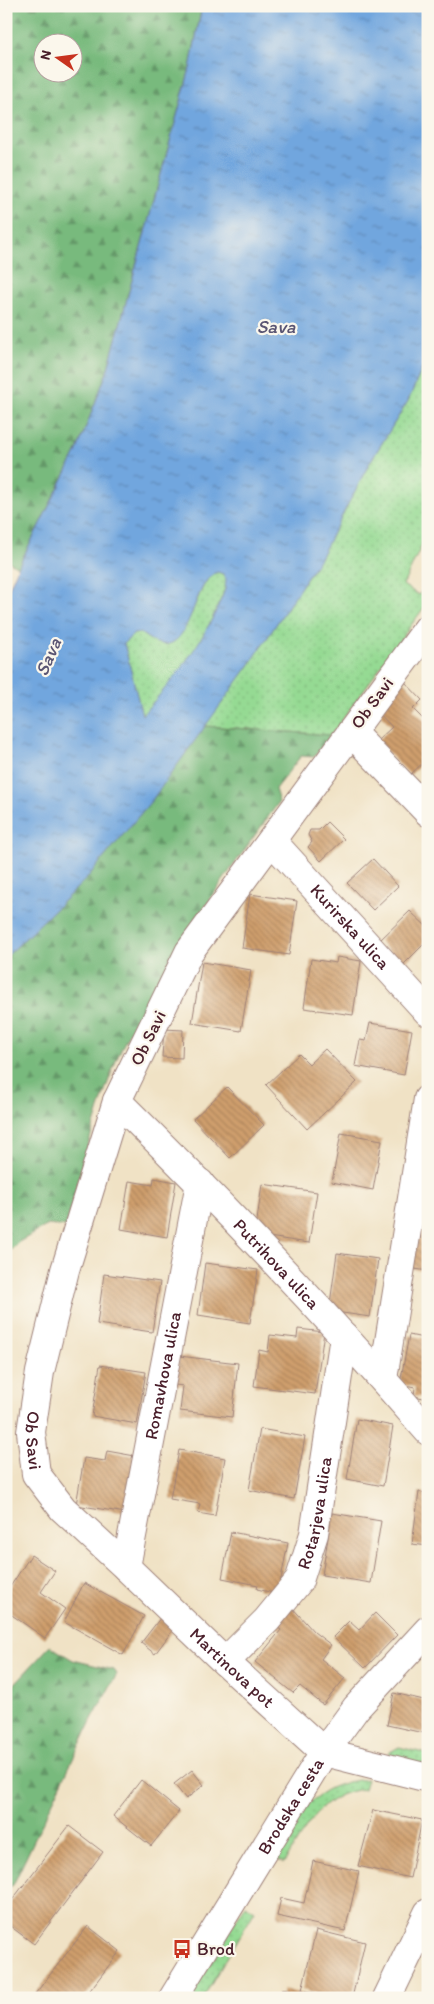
<svg xmlns="http://www.w3.org/2000/svg" width="434" height="2004" font-family="Itim,sans-serif">
<defs>
<pattern id="grass-dots" width="8" height="8" patternUnits="userSpaceOnUse" patternTransform="scale(1.25)"><rect width="8" height="8" fill="#95da93"/><path d="M2 2h.1M6 6h.1" fill="none" stroke="#82bb7f" stroke-width="1.8" stroke-linecap="round"/></pattern>
<pattern id="forest-firs" width="22" height="20" patternUnits="userSpaceOnUse" patternTransform="scale(1.25)"><rect width="22" height="20" fill="#78ba7d"/><path d="M5 1l3.5 6h-7zM16 11l3.5 6h-7z" fill="#649767"/></pattern>
<pattern id="water-ripples" width="26" height="14" patternUnits="userSpaceOnUse" patternTransform="scale(1.25)"><rect width="26" height="14" fill="#71a6de"/><path d="M2 4q2-2 4 0t4 0M15 11q2-2 4 0t4 0" fill="none" stroke="#5f87b4"/></pattern>
<pattern id="building-back-hatch" width="6" height="6" patternUnits="userSpaceOnUse" patternTransform="scale(1.25)"><rect width="6" height="6" fill="#cf9f6d"/><path d="M-1 5l2 2M0 0l6 6M5-1l2 2" fill="none" stroke="#aa815a"/></pattern>
</defs>
<rect width="100%" height="100%" fill="#fbf7ec"/>
<filter id="ink" filterUnits="userSpaceOnUse"><feTurbulence type="fractalNoise" baseFrequency=".02" numOctaves="2"/><feDisplacementMap in="SourceGraphic" scale="10" xChannelSelector="R" yChannelSelector="G"/><feConvolveMatrix kernelMatrix="1 2 1 2 8 2 1 2 1" color-interpolation-filters="sRGB"/></filter>
<filter id="wash" filterUnits="userSpaceOnUse"><feTurbulence type="fractalNoise" baseFrequency=".0096" numOctaves="4" result="noise"/><feDisplacementMap in="SourceGraphic" scale="20" xChannelSelector="R" yChannelSelector="G"/><feGaussianBlur stdDeviation="1.12" result="paint"/><feColorMatrix in="noise" values="0 0 0 0 0 0 0 0 0 0 0 0 0 0 0 0 0 1.4 0 .05"/><feComposite in="paint" operator="in"/></filter>
<g filter="url(#wash)">
<rect width="100%" height="100%" fill="#f0e2c5"/>
<path fill="url(#grass-dots)" stroke="#707c5f" d="M428,355v177l-25,53 16,10 9,-12v19l-97,133 -126,-9 45,-62 70,-106 49,-94 39,-63z
M218,572l5,2 4,5 -2,10c-12,32 -30,64 -52,91 -11,12 -21,23 -31,36l-18,-73 10,-9 6,-1 12,8 14,4c28,-11 30,-67 52,-73z
M399,1747l29,7v12l-39,-10 1,-4z
M367,1779l-3,10c-45,5 -58,40 -80,74l-10,-5c26,-44 36,-74 93,-79z
M245,1905l10,6 -52,87h-13z"/>
<path fill="url(#forest-firs)" stroke="#616c54" fill-rule="evenodd" d="M6,6h196l-12,62 -83,304 -31,81 -58,114 -12,-7zM42,42h30v30h-30z
M205,726l126,9 -17,22 -13,-1 -26,33 4,13c-43,59 -85,118 -122,182 -16,27 -34,57 -45,87 -19,51 -32,104 -46,156l-18,-2 -29,17 -13,13v-298l81,-79 65,-78z
M50,1646l23,14 41,10 3,4 -25,45 -79,166 -7,4v-196z"/>
<path fill="url(#water-ripples)" stroke="#5e6284" fill-rule="evenodd" d="M202,6h226v349l-20,46 -39,63 -49,94 -70,106 -98,136 -65,78 -81,79v-362l12,-28 58,-114 31,-81 83,-304zM218,572l5,2 3,5 -1,10c-17,48 -49,88 -83,126l-18,-72 10,-9 6,-1c7,4 13,10 21,11 31,7 32,-66 57,-72z"/>
<g id="blocks">
<path fill="url(#building-back-hatch)" d="M404,681l18,19 -9,9 15,15v34l-18,17 -33,-34 15,-14 -17,-18z
M327,822l17,17 -23,22 -13,-14 4,-5 -4,-7 2,-5h9z
M373,859l25,27 -25,24 -26,-27z
M250,894l47,7 -8,54 -47,-7z
M410,911l18,17v12l-25,25 -24,-24z
M337,957l24,4 -8,54 -49,-7 7,-49 25,4z
M202,962l49,8 -10,61 -49,-8z
M370,1023l42,7 -8,45 -49,-9 5,-26 6,1z
M164,1029l19,1 -1,28 -20,-1z
M325,1049l32,33 -50,47 -41,-44 33,-31 10,10z
M227,1087l37,38 -34,33 -37,-39z
M341,1133l41,7 -9,50 -41,-8z
M154,1178l22,4 -9,55 -46,-8 8,-48 24,4z
M262,1184l55,8 -8,51 -54,-8z
M418,1205l10,2v64l-20,-3z
M337,1253l41,6 -8,58 -41,-6z
M205,1263l53,7 -8,53 -52,-8z
M104,1274l56,8 -8,50 -55,-8z
M298,1329l26,3 -9,62 -61,-8 5,-36 9,2 2,-17 27,3z
M409,1335l19,4v60l-14,-3 1,-9 -15,-3z
M179,1356l59,7 -6,54 -52,-6 3,-25 -8,-1z
M100,1365l46,7 -9,52 -45,-8z
M357,1419l36,7 -10,60 -36,-7z
M260,1429l45,8 -11,62 -45,-9z
M179,1450l46,8 -10,58 -17,-3 2,-9 -30,-5z
M107,1451l28,5 -9,57 -50,-8 8,-47 21,3z
M419,1492l9,1v53l-16,-2z
M332,1513l49,8 -10,62 -49,-8z
M231,1532l57,11 -10,51 -21,-5 1,-4 -36,-7z
M31,1555l24,16 -14,21 24,17 -20,29 -39,-27v-18z
M84,1583l60,33 -21,39 -59,-33z
M290,1605l24,27 17,13 -10,14 24,19 -22,27 -23,-19 -7,7 -38,-31 26,-32 -7,-5z
M375,1613l22,22 -32,33 -32,-31 16,-16 10,9z
M161,1617l14,10 -20,27 -14,-11z
M394,1693l34,8v33l-41,-9z
M192,1770l12,15 -18,14 -12,-15z
M141,1780l38,31 -28,35 -38,-30z
M373,1810l49,10 -12,58 -52,-12z
M69,1826l34,26 -69,92 -28,-21v-15z
M313,1861l46,10 -14,60 -68,-15 4,-18 23,5z
M88,1926l32,25 -36,47h-44l-5,-4z
M316,1930l49,12 -13,56h-17l-33,-8z
M283,1989l32,8v1h-34z"/>
</g>
</g>
<g filter="url(#ink)">
<use href="#blocks" fill-opacity="0" stroke="#9d8078" stroke-width="1"/>
<g fill="none" stroke-linecap="round" stroke-linejoin="round">
<g stroke="#9d8078" stroke-width="30">
<g id="minor">
<path id="s1" d="M428,628l-239,324 -72,149 -52,169 -25,102 -9,60 5,42 27,35 63,58 99,95 99,90 104,26"/>
<path d="M351,732l77,80"/>
<path id="s2" d="M272,841l156,171"/>
<path id="s3" d="M117,1101c108,106 212,216 311,330"/>
<path d="M383,1379l45,-280"/>
<path id="s4" d="M126,1567l74,-384"/>
<path id="s5" d="M225,1662l42,-42 32,-39 15,-47 30,-198"/>
<path id="s6" d="M173,1998l151,-246 32,-44 72,-78"/>
<path d="M387,1998l41,-85"/>
</g>
</g>
<use href="#minor" stroke="#fff" stroke-width="28"/>
</g>
</g>
<defs>
<g id="bus-bare" transform="scale(1.5)"><path d="M-5-6H5V4H4V6H2V4H-2V6H-4V4H-5ZM-3.5-4V0h7V-4ZM-3.5 1.2v1.5H-2V1.2ZM2 1.2v1.5H3.5V1.2Z" fill="#c8321e" stroke="#fbf7ec" stroke-width="2.5" paint-order="stroke"/></g>
</defs>
<g fill-rule="evenodd">
<use href="#bus-bare" x="182" y="1949"/>
</g>
<g text-anchor="middle" dominant-baseline="central" stroke-width="4.5" stroke-linejoin="round" paint-order="stroke">
<g font-size="18" fill="#4a1f2b" stroke="#fbf7ec">
<text transform="translate(372 703) rotate(-54)">Ob Savi</text>
<text stroke="none"><textPath href="#s2" startOffset="116">Kurirska ulica</textPath></text>
<text transform="translate(148 1038) rotate(-64)">Ob Savi</text>
<text stroke="none"><textPath href="#s3" startOffset="228">Putrihova ulica</textPath></text>
<text stroke="none"><textPath href="#s4" startOffset="195">Romavhova ulica</textPath></text>
<text stroke="none"><textPath href="#s1" startOffset="919">Ob Savi</textPath></text>
<text stroke="none"><textPath href="#s5" startOffset="180">Rotarjeva ulica</textPath></text>
<text stroke="none"><textPath href="#s1" startOffset="1229">Martinova pot</textPath></text>
<text stroke="none"><textPath href="#s6" startOffset="225">Brodska cesta</textPath></text>
</g>
<g font-size="18" fill="#4a1f2b" stroke="#fbf7ec" text-anchor="start">
<text x="197" y="1949">Brod</text>
</g>
<g font-size="19" font-style="italic" fill="#5a5573" stroke="#fbf7ec">
<text x="276" y="326">Sava</text>
<text transform="translate(48 657) rotate(-67)">Sava</text>
</g>
</g>
<rect width="434" height="2004" fill="none" stroke="#fbf7ec" stroke-width="25"/>
<g transform="translate(58 58) rotate(284)"><circle r="24" fill="#fbf7ec" stroke="#b4a19f"/>
<path d="M0-4L9 19L0 12L-9 19Z" fill="#c8321e"/>
<text y="-8" font-size="14" font-weight="bold" text-anchor="middle" fill="#4a1f2b">N</text>
</g>
</svg>
